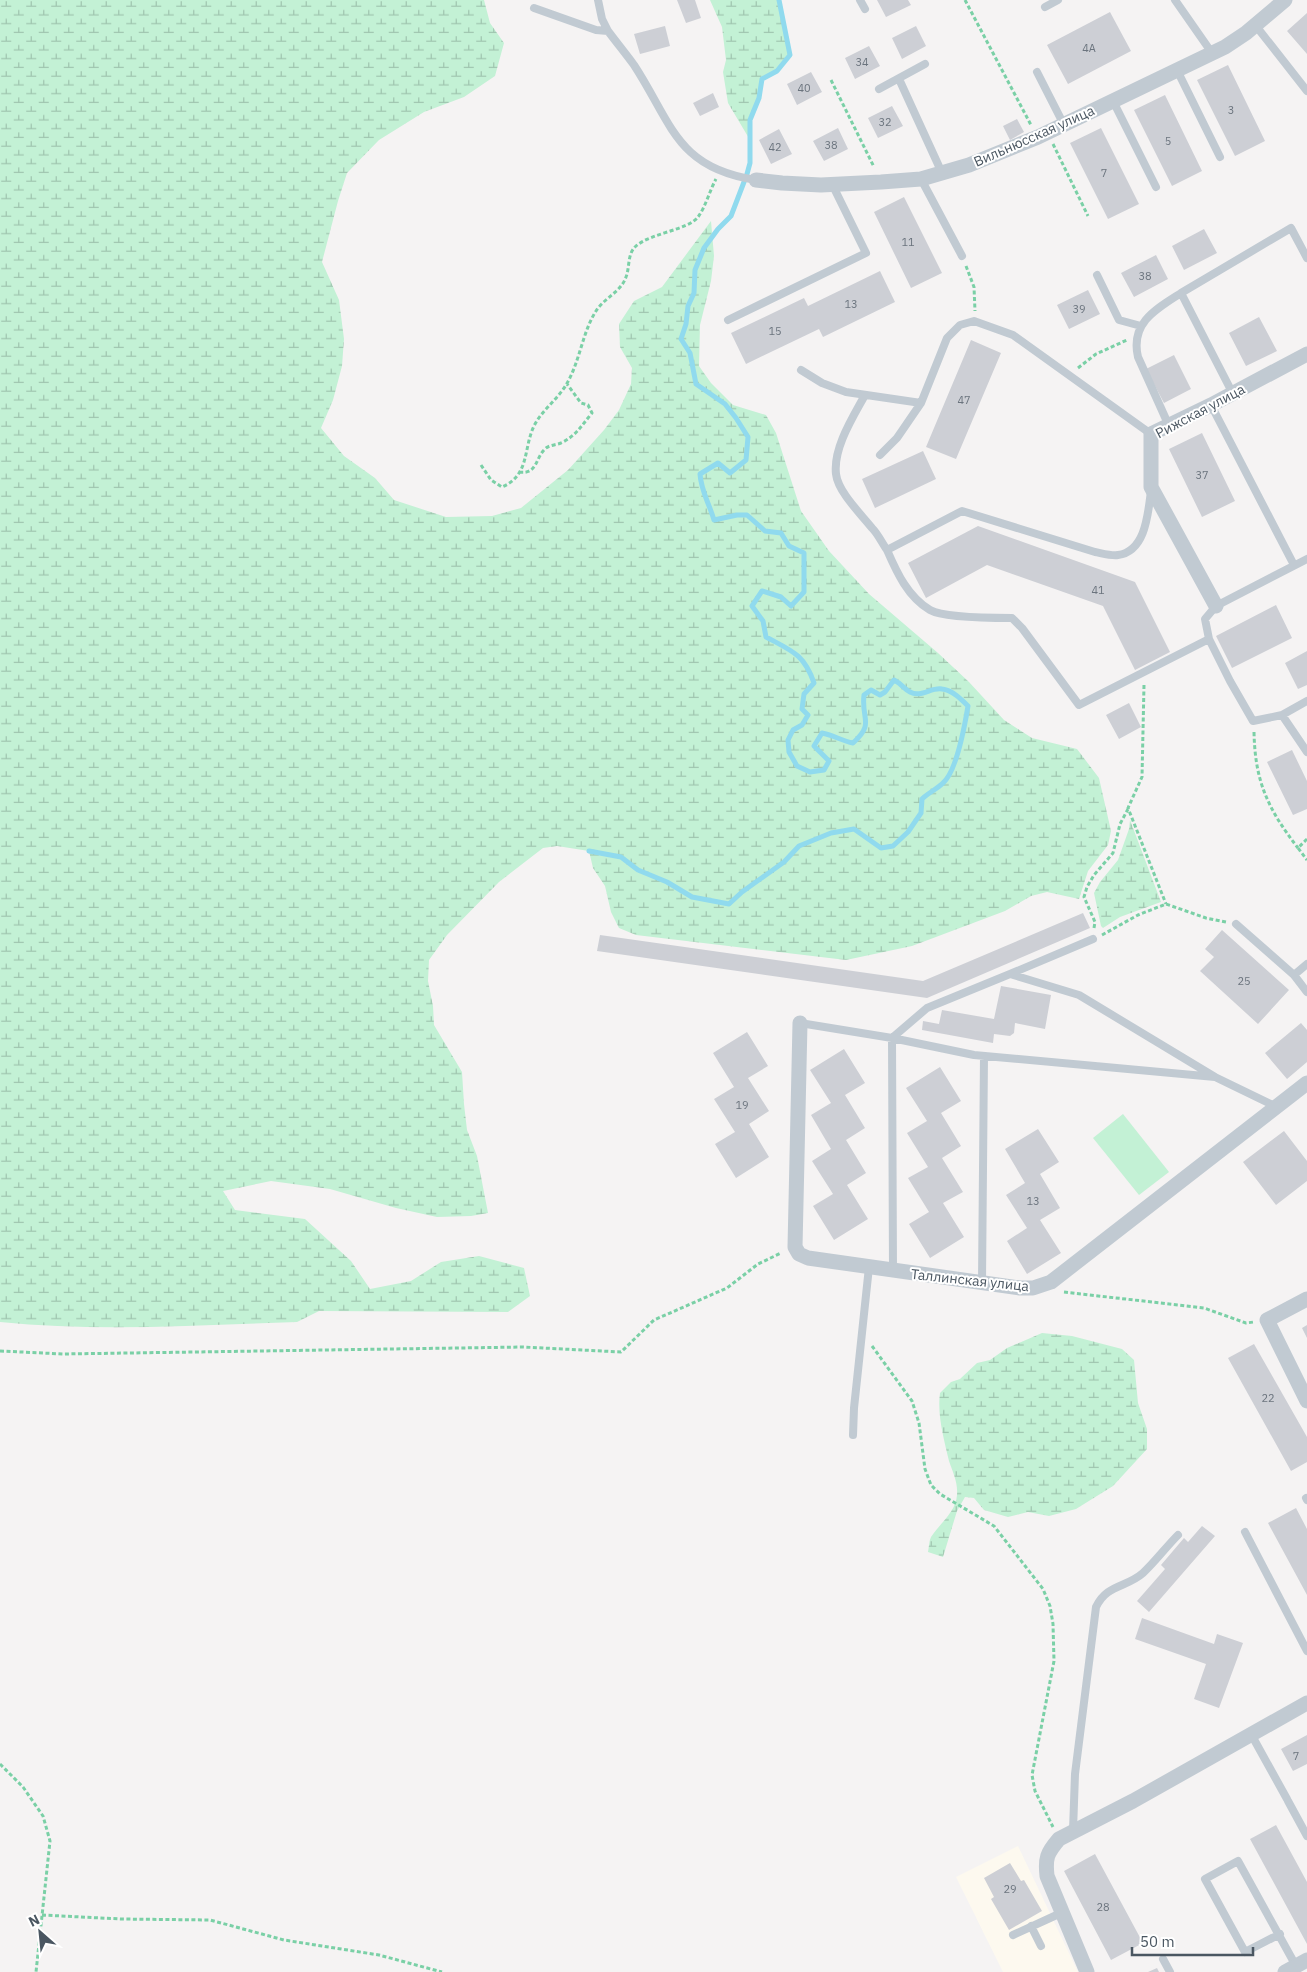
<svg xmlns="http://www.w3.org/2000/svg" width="1307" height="1972" font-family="'IBM Plex Sans',sans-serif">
<defs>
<pattern id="wetland-marsh" width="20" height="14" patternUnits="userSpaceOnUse" patternTransform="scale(1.25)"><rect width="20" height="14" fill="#c3f1d5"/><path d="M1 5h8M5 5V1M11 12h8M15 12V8" fill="none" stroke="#a0c6b0"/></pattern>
</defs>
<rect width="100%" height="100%" fill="#f5f3f3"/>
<path fill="#fdf9ef" d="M1018,1846l60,126h-75l-47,-95z"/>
<path fill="url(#wetland-marsh)" d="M0,0h484l6,23 14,20 -9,33 -31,21 -40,15 -45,28 -32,33 -9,28 -16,61 17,38 5,39 -2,27 -9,34 -12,28 23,28 31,22 19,22 52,17 46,-1 29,-8 47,-38 36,-40 15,-20 12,-26 1,-16 -12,-21 -1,-23 15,-23 28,-14 49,-66 3,35 -3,25 -11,44 -1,41 12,17 22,22 33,10 10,18 25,78 28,40 40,43 69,59 31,29 35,38 28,18 45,11 22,29 12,53 -3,14 -20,26 -9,28 -32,-7 -16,4 -26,15 -93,35 -66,14 -210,-25 -17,-7 -8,-16 -6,-26 -12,-18 -4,-17 -32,-5 -14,2 -44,34 -52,53 -18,25 -1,21 5,25 1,19 28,47 2,32 3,26 10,26 11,57 -17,3 -34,1 -41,-9 -66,-19 -59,-8 -48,10 12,19 70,9 46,42 19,28 41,-8 30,-19 38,-6 45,12 6,28 -22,16 -189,-1 -22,11c-99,3 -198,10 -297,0z
M710,0h69l11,55 -13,16 -15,8 -3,19 -9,22v20l-22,-37 -5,-31 3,-12 -4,-33z
M1130,820l31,82 -41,15 -17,11 -2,-2 -7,-33 6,-11 18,-22 11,-31z
M1042,1333l30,3 50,13 12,11 4,43 9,26v20l-34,37 -37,23 -27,7 -21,-4 -20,5 -24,-7 -10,-12 -9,-1 -8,14 -14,46 -15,-5c1,-5 1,-11 3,-15 9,-14 25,-25 26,-42 1,-13 -4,-22 -8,-34 -5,-22 -12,-46 -9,-68l11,-11 9,-3 17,-16 13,-3 17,-12z"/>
<path fill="#c3f1d5" d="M1123,1114l46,58 -30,23 -46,-57z"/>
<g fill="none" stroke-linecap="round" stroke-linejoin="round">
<path stroke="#90daee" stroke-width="5" d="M747,174l3,-11v-43l9,-22 3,-19 15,-8 13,-16 -11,-55
M589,851l32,6 17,13 29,12 25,15 37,7 13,-12 42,-30 15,-16 32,-13 23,-4 27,19 12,-2 15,-14 13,-19 1,-14c6,-6 15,-10 21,-16 14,-12 22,-59 25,-77 -7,-7 -16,-16 -26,-17 -11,-2 -21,9 -32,3 -6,-3 -8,-8 -16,-12l-9,12 -5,3 -9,-5 -7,5c-3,25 11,28 -11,48 -11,-2 -20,-8 -31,-10l-8,13 15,15 -5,9 -14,2 -13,-6 -8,-14 -1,-12 5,-10 9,-5 6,-10 -6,-6 2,-15 10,-11c-10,-29 -22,-32 -48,-46l-3,-16 -11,-15 10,-15 19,6 10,9 13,-14v-39l-15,-7 -8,-13 -16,-2 -18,-16h-10l-23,5c-5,-17 -13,-29 -14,-46l18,-11 12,10 16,-13 2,-23 -12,-19 -11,-14 -29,-20 -6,-31 -9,-14 5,-15 2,-18 6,-13 1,-23 9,-22 14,-19 13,-13 13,-34"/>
</g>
<path fill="#cdcfd5" d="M677,0h18l6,18 -15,5z
M877,0h31l3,5 -25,12z
M1110,12l21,39 -63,33 -21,-39z
M1307,13v41l-20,-23z
M665,26l5,20 -30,8 -6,-20z
M916,26l10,20 -24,13 -10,-21z
M869,46l11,20 -25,13 -10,-21z
M1228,65l37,76 -30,15 -38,-76z
M811,72l11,20 -25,13 -10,-21z
M713,93l6,14 -19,9 -7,-13z
M1165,95l37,76 -30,15 -38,-76z
M892,106l11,20 -25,12 -10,-20z
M1017,119l7,13 -14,8 -7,-14z
M838,128l10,21 -24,12 -11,-20z
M1101,128l38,76 -31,15 -38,-76z
M779,129l13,25 -21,10 -12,-24z
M904,197l38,76 -31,15 -37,-76z
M1204,229l13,24 -33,17 -12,-24z
M1156,255l12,24 -34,18 -13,-24z
M880,271l15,31 -72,35 -4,-8 -73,35 -15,-31 73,-35 4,8z
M1088,290l12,24 -31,15 -12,-24z
M1259,317l18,34 -31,15 -17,-33z
M971,340l30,13 -45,106 -30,-12z
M1174,355l17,34 -27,14 -18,-34z
M1202,433l33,68 -33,16 -33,-68z
M923,451l13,28 -61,29 -13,-29z
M978,526l157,56 35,70 -35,18 -32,-64 -116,-41 -61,33 -18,-35z
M1276,605l16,33 -60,30 -16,-32z
M1307,651v34l-9,4 -13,-26z
M1129,703l12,24 -22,12 -13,-24z
M1292,750l15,31v28l-14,6 -26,-53z
M1083,913l7,15 -163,70 -330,-47 3,-16 323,46z
M1222,930l67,60 -31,34 -58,-53 14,-14 -9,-8z
M1001,986l50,9 -6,34 -30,-6 -1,10 -4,3 -16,-2 -1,9 -71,-13 1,-9 16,3 3,-14 52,9z
M1301,1023l6,7v32l-20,17 -22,-26z
M747,1032l21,34 -20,12 21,33 -20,13 20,33 -33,21 -21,-34 20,-12 -21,-33 20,-12 -21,-34z
M844,1049l21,34 -20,12 20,33 -19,12 20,33 -19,12 21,34 -34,21 -21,-34 20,-12 -21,-33 19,-12 -20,-34 20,-12 -21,-33z
M940,1067l21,34 -20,12 20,33 -19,12 21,34 -20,11 21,34 -34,21 -21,-34 20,-12 -21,-34 20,-11 -21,-34 20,-12 -21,-33z
M1038,1129l21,33 -19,12 20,34 -20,12 21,33 -34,21 -20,-33 20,-13 -21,-33 19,-12 -20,-34z
M1284,1131l23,30v20l-31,24 -33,-43z
M1307,1325v13l-5,-10z
M1254,1344l53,93v25l-16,9 -63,-113z
M1296,1508l11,21v66l-39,-72z
M1202,1526l13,10 -66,76 -12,-11 28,-32 -4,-4 23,-27 4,4z
M1142,1618l72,26 3,-10 26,9 -24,65 -25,-9 12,-35 -71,-25z
M1307,1735v29l-14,7 -12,-22z
M1276,1825l31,57v62l-57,-105z
M1095,1854l48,89 -32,17 -47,-89z
M1010,1863l11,18 3,-1 18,31 -33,19 -18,-31 3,-2 -10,-19z
M1157,1968l2,4h-11z"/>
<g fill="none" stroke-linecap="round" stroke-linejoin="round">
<path stroke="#7ad0a6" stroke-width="3" stroke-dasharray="4 2.5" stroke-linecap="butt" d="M965,0l66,125
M831,80l43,87
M1053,144l35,72
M966,266l8,21 1,24
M1078,368l18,-14 31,-14
M481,465l10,15 11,7c28,-12 21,-38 32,-61 8,-16 23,-26 32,-41 14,-23 16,-52 30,-74 8,-13 25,-19 30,-34 4,-10 1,-23 10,-31 15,-13 52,-16 62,-29 7,-9 12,-27 18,-38
M519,472c19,3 16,-15 27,-24 4,-3 10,-3 15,-5 15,-7 21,-18 31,-30l-4,-8 -7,-2 -14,-19
M1144,685l-2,92 -14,31 38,96
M1254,732c1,50 14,77 44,116
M1307,839l-9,9 9,12
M1094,928l1,-6 -11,-25 3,-10 7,-12 19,-22 7,-29 8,-15
M1102,935l36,-20 28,-11 40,14 20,4
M1064,1292l140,16 42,15 8,-1
M872,1346l40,55 7,22 6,46 6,16 9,9 54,32 49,63 7,17 3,18 1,37 -22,114 3,16 18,36
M0,1351l63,3 460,-7 98,5 33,-32 73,-32 31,-24 23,-11
M0,1764l23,23 20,29 7,25 -14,131
M42,1915l79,4 89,1 74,20 95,15 63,17"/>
<path stroke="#c1cad2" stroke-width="8" d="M598,0l4,19 6,12
M860,0l5,9
M1175,0l37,53
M1045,7l13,-7
M534,8l62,22 12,1c9,12 18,23 26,34 38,58 42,103 122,115
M1256,26l51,65
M1177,70l43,87
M1037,72l27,53
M899,79l43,94
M879,89l46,-25
M1113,101l43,86
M921,179l41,77
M1097,275l22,45 22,6
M728,320l138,-67 -34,-69
M801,370l21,13 24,9 75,11
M1233,394l-52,-101 110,-65 16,30
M865,395c-12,22 -32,53 -29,79 2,18 25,40 36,54 6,6 10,15 15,22
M1211,405l83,160
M1169,426l-31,-69c-8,-34 18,-48 43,-64
M880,455l17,-17 24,-35 26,-65 13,-13 14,-4 39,14 138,99
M1151,491c-3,22 -5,60 -33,64 -7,1 -17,-2 -23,-3l-133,-41 -75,39c10,23 21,47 43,60 14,8 64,8 82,8l10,10 57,77 130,-66 -4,-20 11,-13 91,-47
M1209,639l21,42 23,40 29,-6 25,37
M1282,715l25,-14
M1236,924l58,51 13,17
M1010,974l83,-35
M1294,975l13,-11
M800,1023l92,15 82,17 241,22 62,30
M893,1271l-1,-233 35,-30 83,-34 69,21 136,82
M982,1282l2,-226
M853,1435l1,-27 15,-141
M1306,1498l1,2
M1245,1532l62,119
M1251,1734l36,65
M1288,1801l19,35
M1073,1831l2,-57 21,-167c11,-23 30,-19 47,-34 12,-11 23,-26 35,-38
M1031,1926l10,20
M1280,1934l-35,18 -40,-73 33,-18 58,105
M1013,1935l48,-22
M1163,1959l7,13"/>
<path stroke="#c1cad2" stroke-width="15" d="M756,180l26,3 39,2 60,-3 40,-3 48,-14 69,-28 187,-90 21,-14 39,-33
M1216,606l-65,-119v-53l60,-29 96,-51
M800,1023l-5,224 4,7 9,4 212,30h13l18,-6 256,-199
M1307,1299l-40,21 40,81
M1087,1972l-40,-96c-2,-18 0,-23 12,-37l74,-38 174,-98
M1285,1972l22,-12"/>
</g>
<g text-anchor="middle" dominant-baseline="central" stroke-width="4" stroke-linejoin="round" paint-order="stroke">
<g font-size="11" fill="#6b747e">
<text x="1089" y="48">4А</text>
<text x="862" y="62">34</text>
<text x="804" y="88">40</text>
<text x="1231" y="110">3</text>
<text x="885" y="122">32</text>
<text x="1168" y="141">5</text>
<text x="831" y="145">38</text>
<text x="775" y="147">42</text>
<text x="1104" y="173">7</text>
<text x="908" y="242">11</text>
<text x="1145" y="276">38</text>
<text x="851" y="304">13</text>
<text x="1079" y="309">39</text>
<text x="775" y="331">15</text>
<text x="964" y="400">47</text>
<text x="1202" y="475">37</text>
<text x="1098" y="590">41</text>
<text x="1244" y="981">25</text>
<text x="742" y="1105">19</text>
<text x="1033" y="1201">13</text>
<text x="1268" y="1398">22</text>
<text x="1296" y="1756">7</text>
<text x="1010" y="1889">29</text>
<text x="1103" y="1907">28</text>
</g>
<g font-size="14" fill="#4a5661" stroke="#fff">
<text transform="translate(1034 136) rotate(-24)">Вильнюсская улица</text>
<text transform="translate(1200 411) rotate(-28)">Рижская улица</text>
<text transform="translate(970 1280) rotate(6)">Таллинская улица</text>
</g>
</g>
<g transform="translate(40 1932) rotate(333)" stroke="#ffffff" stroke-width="4" paint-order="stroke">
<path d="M0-4L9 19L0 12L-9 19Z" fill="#4a5661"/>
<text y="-8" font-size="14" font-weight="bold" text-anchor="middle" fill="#4a5661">N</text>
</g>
<path d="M1132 1947v8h121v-8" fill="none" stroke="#4a5661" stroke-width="2.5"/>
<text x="1140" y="1947" font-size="15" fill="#4a5661" stroke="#ffffff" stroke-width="4" paint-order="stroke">50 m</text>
</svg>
